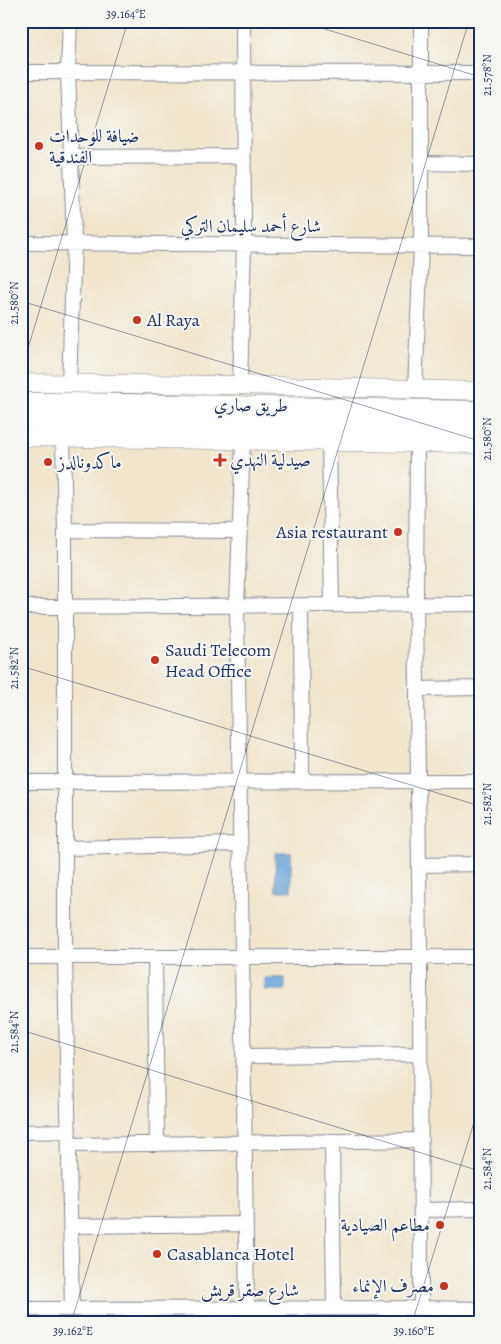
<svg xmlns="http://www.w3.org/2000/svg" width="501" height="1344" font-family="Alegreya,Amiri,serif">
<rect width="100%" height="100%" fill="#f6f6f2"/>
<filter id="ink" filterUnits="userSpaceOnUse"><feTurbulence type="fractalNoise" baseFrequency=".02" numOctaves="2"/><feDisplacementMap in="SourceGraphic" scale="10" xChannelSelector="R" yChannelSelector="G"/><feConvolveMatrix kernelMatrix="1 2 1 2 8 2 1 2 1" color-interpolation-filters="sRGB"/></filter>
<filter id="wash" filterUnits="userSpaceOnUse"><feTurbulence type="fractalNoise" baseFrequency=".0096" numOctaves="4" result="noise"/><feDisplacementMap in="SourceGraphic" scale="20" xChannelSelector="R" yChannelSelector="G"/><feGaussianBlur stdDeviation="1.12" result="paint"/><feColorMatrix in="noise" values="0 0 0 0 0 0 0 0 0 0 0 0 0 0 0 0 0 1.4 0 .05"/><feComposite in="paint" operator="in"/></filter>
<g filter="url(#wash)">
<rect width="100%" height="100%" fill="#f1e5cd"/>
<path fill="#67a4d8" stroke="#416a9b" d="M275,853h16v38h-15z
M265,978h20v12h-20z"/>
</g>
<g filter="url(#ink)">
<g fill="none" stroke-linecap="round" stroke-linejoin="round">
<g stroke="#868a96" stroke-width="16">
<path id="minor" d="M21,72l459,1
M71,157l172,-1
M421,163l59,1
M21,243l459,3
M69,383l5,-140 -6,-172 2,-50
M240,385l4,-141 -1,-223
M415,390l6,-144v-225
M63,438l2,92v427l7,352
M243,440l-6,166 10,703
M329,442l3,163
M417,443l-1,162 4,352 1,351
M65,530l175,1
M301,605l1,177
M21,607l459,-3
M417,689l63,-1
M21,782l459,-1
M66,848l174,-4
M419,865l61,-1
M21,957h459
M155,957l2,187
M243,1056l177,-2
M21,1132l48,-1
M332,1141l2,167
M69,1145l352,-5
M421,1210l59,-1
M71,1226l174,-2
M21,1309l400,-1 59,1"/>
</g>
<g stroke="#868a96" stroke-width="19">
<path id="major" d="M21,383l219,2 240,6
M21,402h53l406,8
M21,419l459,7
M21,437l459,7"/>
</g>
<use href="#minor" stroke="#fff" stroke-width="14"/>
<use href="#major" stroke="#fff" stroke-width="18"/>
</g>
</g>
<path fill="none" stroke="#1b2f5e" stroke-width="1" stroke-opacity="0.45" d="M299,21l181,56M21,301l459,140M21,371l107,-350M21,666l459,140M21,1030l459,141M71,1323l398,-1302M412,1323l68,-220"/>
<g fill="#c8321e" stroke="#f6f6f2" stroke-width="2">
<circle cx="39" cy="146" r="5"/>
<circle cx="137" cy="320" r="5"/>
<path d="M217.5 452.5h5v5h5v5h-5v5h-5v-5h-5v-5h5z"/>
<circle cx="48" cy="462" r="5"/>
<circle cx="398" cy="532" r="5"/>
<circle cx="155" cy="660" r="5"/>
<circle cx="440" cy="1225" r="5"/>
<circle cx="157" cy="1254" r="5"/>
<circle cx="444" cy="1286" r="5"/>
</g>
<g text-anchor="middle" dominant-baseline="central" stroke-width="4" stroke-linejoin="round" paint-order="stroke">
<g font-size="18" fill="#1b2f5e" stroke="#f6f6f2" text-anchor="start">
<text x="49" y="136">ضيافة للوحدات<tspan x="49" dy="21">الفندقية</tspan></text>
<text x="147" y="320">Al Raya</text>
<text x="230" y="460">صيدلية النهدي</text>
<text x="58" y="462">ماكدونالدز</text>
<text x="388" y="532" text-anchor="end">Asia restaurant</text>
<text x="165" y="650">Saudi Telecom<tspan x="165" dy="21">Head Office</tspan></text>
<text x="430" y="1225" text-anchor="end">مطاعم الصيادية</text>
<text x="167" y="1254">Casablanca Hotel</text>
<text x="434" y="1286" text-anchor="end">مصرف الإنماء</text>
</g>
<g font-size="18" fill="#1b2f5e" stroke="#f6f6f2">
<text x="251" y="226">شارع أحمد سليمان التركي</text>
<text transform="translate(251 405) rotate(1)">طريق صاري</text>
<text x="250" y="1290">شارع صقر قريش</text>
</g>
</g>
<rect width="501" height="1344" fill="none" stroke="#f6f6f2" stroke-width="55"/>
<rect x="28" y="28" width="446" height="1288" fill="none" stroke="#1b2f5e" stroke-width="2"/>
<g font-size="12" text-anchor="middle" fill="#1b2f5e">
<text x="126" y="18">39.164°E</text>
<text transform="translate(487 75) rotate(-90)" y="4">21.578°N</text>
<text transform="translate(14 303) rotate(-90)" y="4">21.580°N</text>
<text transform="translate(487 439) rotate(-90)" y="4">21.580°N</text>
<text transform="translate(14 668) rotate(-90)" y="4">21.582°N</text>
<text transform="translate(487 804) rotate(-90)" y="4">21.582°N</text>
<text transform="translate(14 1032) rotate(-90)" y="4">21.584°N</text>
<text transform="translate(487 1169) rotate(-90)" y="4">21.584°N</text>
<text x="73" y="1335">39.162°E</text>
<text x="414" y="1335">39.160°E</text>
</g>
</svg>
